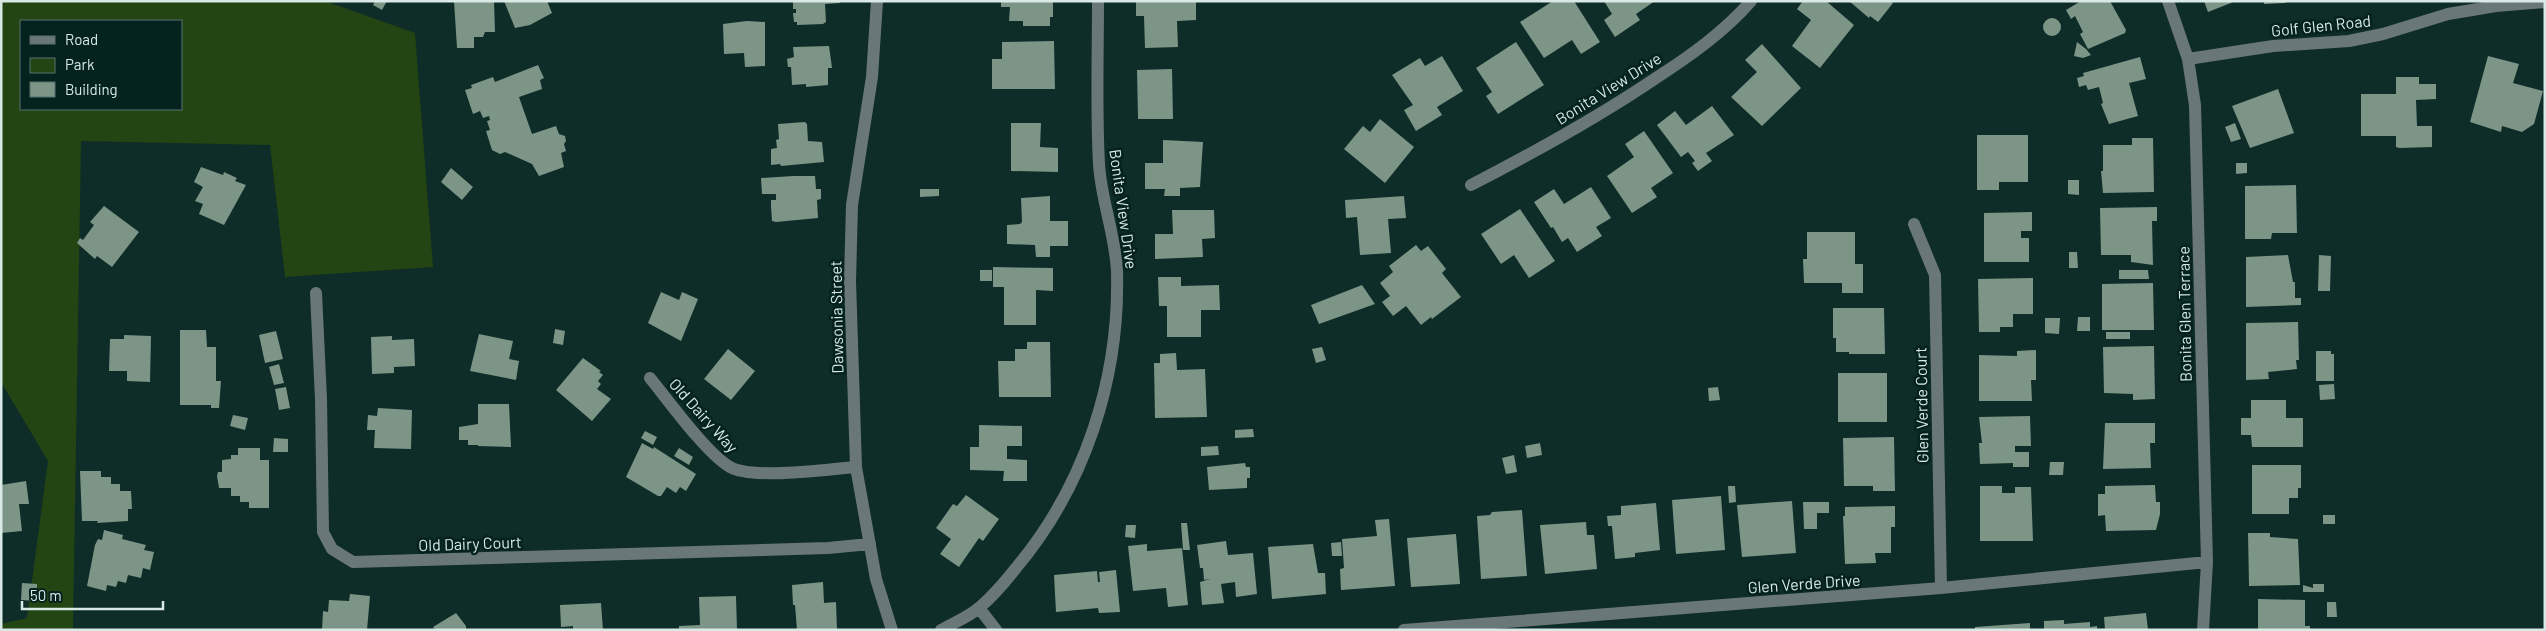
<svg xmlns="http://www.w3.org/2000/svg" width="2546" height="631" font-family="Barlow,sans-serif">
<rect width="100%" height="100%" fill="#0e2c28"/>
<path fill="#234413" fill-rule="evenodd" d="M1,1h324l90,32 18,234 -148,10 -15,-132 -189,-4 -8,489h-72v-6l26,-6 21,-157 -47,-79zM21,21h160v88h-160z"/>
<path fill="#7c9587" d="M375,1h12l-5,9 -9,-5z
M454,1h40l1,31h-10l-2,5h-9v11h-17z
M504,1h43l5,12 -22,12 -15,3z
M793,1h47v2l-15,1 1,18 -3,2 -26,1v-3h-3l-1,-9h3v-4h-3z
M1001,1h52v16h-3v9h-27v-5h-14l1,-14h-9z
M1136,1h60v19l-19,1 1,26 -33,1 -1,-32h-8z
M1553,1h21l26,41 -19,12 -9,-14 -28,18 -24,-36z
M1604,1h51l-19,13 4,6 -25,17 -11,-17 8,-6z
M1803,1h23l28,24 -34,43 -28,-22 19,-26 -14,-11z
M1849,1h42l2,2 -15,19 -8,-6 -1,2z
M2081,1h29l16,29 -1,3 -37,16 -8,-15 3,-2 -8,-16 -4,3 -5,-9z
M2204,1h32l-28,11z
M2264,1h21l1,2 -22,1z
M2043 27a9 9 0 1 1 18 0a9 9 0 1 1-18 0Z
M747,21l18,1v44l-20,1 -1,-14 -20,1 -1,-30z
M1054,41l1,48h-63v-30h10v-17z
M1516,42l28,43 -46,29 -12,-18 6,-4 -16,-24z
M2077,42l9,7 5,6 -8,3 -9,-2z
M1762,44l39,44 -39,38 -31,-29 26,-25 -12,-12z
M829,46l3,22h-4v17l-22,2v-3l-14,1 -1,-18h-3l-1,-8 7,-2 -1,-10z
M1442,56l21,35 -26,16 5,8 -26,16 -12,-21 9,-5 -21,-30 28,-17 5,8z
M2488,56l31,8 -6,19 30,8 -9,33 -12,8 -20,-6 -1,6 -31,-10z
M2140,57l6,22 -17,4 9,33 -29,8 -8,-20 2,-1 -4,-16 -11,3 -2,-5 -7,2 -2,-9 7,-2 -1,-3z
M538,65l6,13 -4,2 2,9 -23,8 13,37 24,-8 3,8 6,2 1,5 -2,3 2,7 -5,2 3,14 -25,9 -7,-12 -27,-12 -5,2 -8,-4 -6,-19 4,-1 -3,-9 3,-1 -1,-4 -6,2 -3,-7 -7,3 -8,-24 7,-2 -1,-3 22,-8 2,5z
M1172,69l1,50h-35l-1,-49z
M2396,77h23v7h17v15l-20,1 1,26h15v21l-33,1 -3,-1v-11h-35v-42h35z
M2278,89l16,44 -44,15 -18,-42z
M1712,106l22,29 -28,18 6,8 -14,10 -6,-8 3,-2 -7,-9 -7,5 -24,-32 18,-14 11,14z
M1380,119l34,28 -29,36 -41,-34 19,-23 7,6z
M805,122l2,2 1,17 14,1 2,20 -43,4 -1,-2 -9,1v-16l6,-1 -1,-8 3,-1 -1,-15z
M1011,123h30l-1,24 18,1v24l-47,-1z
M2235,123l6,16 -10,3 -6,-15z
M1644,131l29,42 -22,15 6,9 -25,16 -25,-37 27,-19 -9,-13z
M1977,135h51v47h-29v8h-22z
M2132,138h21l1,54 -51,1 -2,-22h2v-26h29z
M1163,140l40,2 -3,45 -20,1v8h-16l1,-7h-20v-26h18z
M2236,163h11v10l-11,1z
M201,167l22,8 1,-3 13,6 -2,3 11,4 -22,40 -25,-11 4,-10 -8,-3 8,-14 -9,-5z
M451,168l22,19 -11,13 -21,-18z
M793,176h22l1,13h5v10l-4,1 1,18 -42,4 -4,-1 -1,-15v-6h5v-6h-14l-1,-16z
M2068,180h11v15l-11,-1z
M2296,185l1,48h-25l-1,6h-26v-53z
M1591,187l20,31 -15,9 6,9 -25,16 -9,-14 -6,4 -9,-15 -2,1 -17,-26 20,-13 10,15z
M920,189h19v7l-19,1z
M1050,196v25h18v25h-18v11h-14l-1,-12 -28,-1v-19l13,-1 2,-2 -1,-24z
M1404,196l2,22 -18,1 3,34 -31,2 -3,-38 -11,1 -1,-18z
M104,206l35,26 -27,35 -15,-11 -2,3 -18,-16 3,-5 3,2 11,-15 -4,-3z
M2157,207v14h-5l1,44 -22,-3v-7h-30l-1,-47z
M1520,209l35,52 -26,17 -15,-23 -13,9 -20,-30z
M1172,210h42l1,28 -13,1 1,18 -48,2v-25h18z
M2032,212v19h-11v7h8v24h-45v-49z
M1807,232h48v32h8v29h-21v-10h-38l-1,-24h4z
M1416,245l5,6 7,-5 18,23 -4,4 19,24 -29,22 -1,-2 -10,8 -15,-19 -13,10 -11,-14 8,-6 -10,-13 13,-11 -4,-6z
M2069,252h8l1,16h-9z
M2288,255l5,27h2v16h6v7l-55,2v-50z
M2319,255l12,1 -1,35h-12z
M993,267l60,1v23l-17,-1v35h-32v-38h-11z
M980,270h12v11h-12z
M2119,270h29l1,9h-30z
M1158,277h23v9l38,-1 1,25h-19v27h-34v-31h-8z
M2033,278v36h-20v13h-13v5h-21l-1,-53z
M2153,283l1,47h-52v-46z
M1362,285l13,19 -56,20 -8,-19z
M661,292l18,8 3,-8 16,7 -17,42 -33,-18z
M1833,308h51l1,46h-36v-2h-13v-14h-3z
M2078,317h12v14h-13z
M2045,318h15l-1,16 -14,-1z
M2298,322l1,38h-3l1,9 -29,3 1,7 -23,1v-57z
M555,329l10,2 -2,14 -10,-2z
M180,330h26l1,17h9v34h5l-2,27h-8v-3h-31z
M276,331l7,28 -18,4 -6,-28z
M2106,332h24v7h-24z
M479,334l34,7 -4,18 10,2 -3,19 -46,-9z
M124,335l27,1 -1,46 -23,-1v-10h-18l1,-32h14z
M392,336v4l22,-1 1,27 -21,1v6l-22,1 -1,-37z
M1027,342h23l1,55h-52l-1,-36h17v-12h12z
M2154,346l1,53 -22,1v-6l-29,-1 -1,-46z
M1322,347l4,13 -10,3 -4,-14z
M728,349l27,22 -24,29 -27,-21z
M2036,350v30h-5l1,21h-53v-46l38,1v-5z
M2316,351h15v3h3v27h-18z
M1176,353l1,17 28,-1 2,48 -52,1 -1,-55h6v-9z
M583,358l18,13 -2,1 4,3 -5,6 3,3 -4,5 14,10 -19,22 -36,-31z
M279,364l5,19 -10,2 -5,-18z
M1838,373h49v49h-49z
M2334,384l1,15 -15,1 -1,-15z
M286,387l4,21 -11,2 -4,-21z
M1718,387l2,13 -11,1 -1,-13z
M2251,400h35v18h17v29h-51l-1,-12h-10v-17h10z
M478,404h31l2,43 -33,-1v-1h-10v-5h-9v-13l19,-3z
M378,408l34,2 -1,39 -37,-1 1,-18h-8l1,-15 9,1z
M233,415l15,3 -3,12 -15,-4z
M2030,416l1,30h-16v6h14v15h-16v-4l-33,1 -1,-21h3l-3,-26z
M2105,423h50v20h-5l1,25 -48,1z
M979,425l43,1v20h-15v13l20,1v21h-24l1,-10 -34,-1v-23h9z
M1253,429l1,8 -19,1v-8z
M645,431l12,6 -4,8 -12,-7z
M1894,437l1,54h-22v-5h-29l-1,-48z
M274,438l14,1v13h-15z
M642,443l11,6 1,-2 42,27 -10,17 -6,-4 -4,6 -9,-6 -6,9h-3l-32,-19z
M1540,443l2,12 -15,3 -2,-12z
M1218,446l1,9 -18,1v-9z
M238,448h22v12h9v48h-20v-6h-9v-6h-9v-8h-12l-2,-12 1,-4h4v-12l9,-1v-4h7z
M679,448l14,9 -4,8 -15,-9z
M1514,455l3,17 -11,2 -4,-16z
M2050,462h14l-1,13h-14z
M1245,463l1,4h4v11h-3v10l-38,2 -2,-23z
M2252,465h49v23h-3v10h-9v16h-37z
M80,471h21v6h10v7h9v7h11l1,18h-4v12l-31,2 1,-2h-16z
M26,481l3,23h-10l3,27 -21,2v-48z
M2155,485l1,17h4v12l-4,16 -50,1 -1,-16 -7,1v-22h7v-8z
M1728,486h7l1,16 -7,1z
M1980,486h22v7h13v-6h16l2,54h-53z
M966,495l33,24 -16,22 -4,-3 -20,29 -19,-13 11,-15 -15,-11 17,-24 4,2z
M1721,496l4,54 -49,4 -4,-54z
M1792,501l4,52 -54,4 -5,-52z
M1803,502h26v11h-12v16h-13z
M1656,503l4,47 -25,3v4l-20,2 -3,-33h-4l-1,-10 14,-1v-9z
M1895,506v21h-4v26h-16l1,10 -31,1 -2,-48h2v-9z
M1522,510l5,66 -46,3 -4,-63 13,-1 2,-3z
M2323,515h12v9h-12z
M1389,519l6,67 -54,4 -1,-21 4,-1 -2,-29 35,-3 -2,-16z
M1586,522l1,13h7l3,34 -52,5 -5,-49z
M1181,523h6l3,27h-7z
M1126,525h10l-1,13 -10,-1z
M104,530l19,5 -1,4 24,6 -2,5 10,2 -4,18 -7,-2 -2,10 -13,-3 -2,8 -8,-2 -2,6 -9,-2 -1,6 -19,-5 8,-41 3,-6 4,1z
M2248,533h22v4l28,2 2,46 -51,1z
M1456,534l4,50 -49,3 -4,-49z
M1226,541l2,14 25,-2 4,41 -21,3 -1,-15 -14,2 3,19 -22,2 -2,-23 10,-3 -6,1 -1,-12h-3l-3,-23z
M1341,542l1,14h-10l-1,-13z
M1147,544v7l35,-3 6,57 -20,2 -2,-19 -33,3 -5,-45z
M1313,544l5,29h7l1,21 -54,5 -4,-52z
M1116,570l4,42 -21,1 -1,-5 -42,4 -2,-37 43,-4 1,11h2l-1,-10z
M823,582l1,21 12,-1 1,28h-40l-2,-25h-2l-1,-20z
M22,583l15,1v17l-16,-1z
M2313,584h11v8h-21v-7l10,3z
M350,594l20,2 -3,34h-45l1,-19 5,1 1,-12 20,1z
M736,596l1,34h-58v-4l21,-1 -1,-28z
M2258,599l47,1v26h5v4h-52z
M2327,602h9l1,15h-10z
M601,603l2,27h-30v-4l-12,1 -1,-22z
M456,613l10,13v4h-31l-2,-3z
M2146,613l2,17h-43l-1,-13z
M2064,620v4l26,-2v5l7,-1v4h-53v-9z
M2030,623v7h-55v-3z"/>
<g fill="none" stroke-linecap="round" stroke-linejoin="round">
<path stroke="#6a7779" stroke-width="12" d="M877,1l-5,76 -20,128 -2,76 6,186 20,112 16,51
M2168,1l20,58 7,46 12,457 -4,68
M2188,59l85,-13 76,-5 34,-7 65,-20 48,-8 49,-4
M1471,185c64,-33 126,-67 185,-107 34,-22 68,-46 95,-77
M1914,224l21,51 6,313
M316,293l5,106 2,133 9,17 21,13 475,-14 42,-4
M650,378c18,22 57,76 80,89 23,13 97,2 126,0
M979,608l17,22
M941,630c12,-7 28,-13 39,-23 13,-11 25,-25 36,-39 69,-82 104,-190 101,-297 -2,-38 -16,-71 -18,-107 -3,-54 -1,-109 -1,-163
M1404,630l537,-42 266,-26"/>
</g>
<g text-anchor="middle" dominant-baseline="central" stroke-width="5" stroke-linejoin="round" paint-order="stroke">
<g font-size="16" fill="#d8e9e6" stroke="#04221e">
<text transform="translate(2321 25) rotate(-6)">Golf Glen Road</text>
<text transform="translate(1608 88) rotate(-32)">Bonita View Drive</text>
<text transform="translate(1124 209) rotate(82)">Bonita View Drive</text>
<text transform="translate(2184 314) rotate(-91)">Bonita Glen Terrace</text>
<text transform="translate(836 317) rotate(-91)">Dawsonia Street</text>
<text transform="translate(1921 405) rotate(-91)">Glen Verde Court</text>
<text transform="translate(704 415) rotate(48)">Old Dairy Way</text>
<text transform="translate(470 543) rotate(-2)">Old Dairy Court</text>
<text transform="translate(1804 583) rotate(-4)">Glen Verde Drive</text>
</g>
</g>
<rect width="2546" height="631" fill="none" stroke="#d8e9e6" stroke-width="5"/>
<rect x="20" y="20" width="162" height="90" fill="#04221e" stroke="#59726e"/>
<rect x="30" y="36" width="25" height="8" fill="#6a7779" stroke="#59726e"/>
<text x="65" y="45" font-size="15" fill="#d8e9e6">Road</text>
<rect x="30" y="58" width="25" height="15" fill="#234413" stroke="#59726e"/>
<text x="65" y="70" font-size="15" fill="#d8e9e6">Park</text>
<rect x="30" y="82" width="25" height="15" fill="#7c9587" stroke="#59726e"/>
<text x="65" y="95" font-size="15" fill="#d8e9e6">Building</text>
<path d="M22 601v8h141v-8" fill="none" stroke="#d8e9e6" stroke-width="2.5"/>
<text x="30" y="601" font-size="15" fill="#d8e9e6" stroke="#04221e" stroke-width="4" paint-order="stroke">50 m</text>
</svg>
